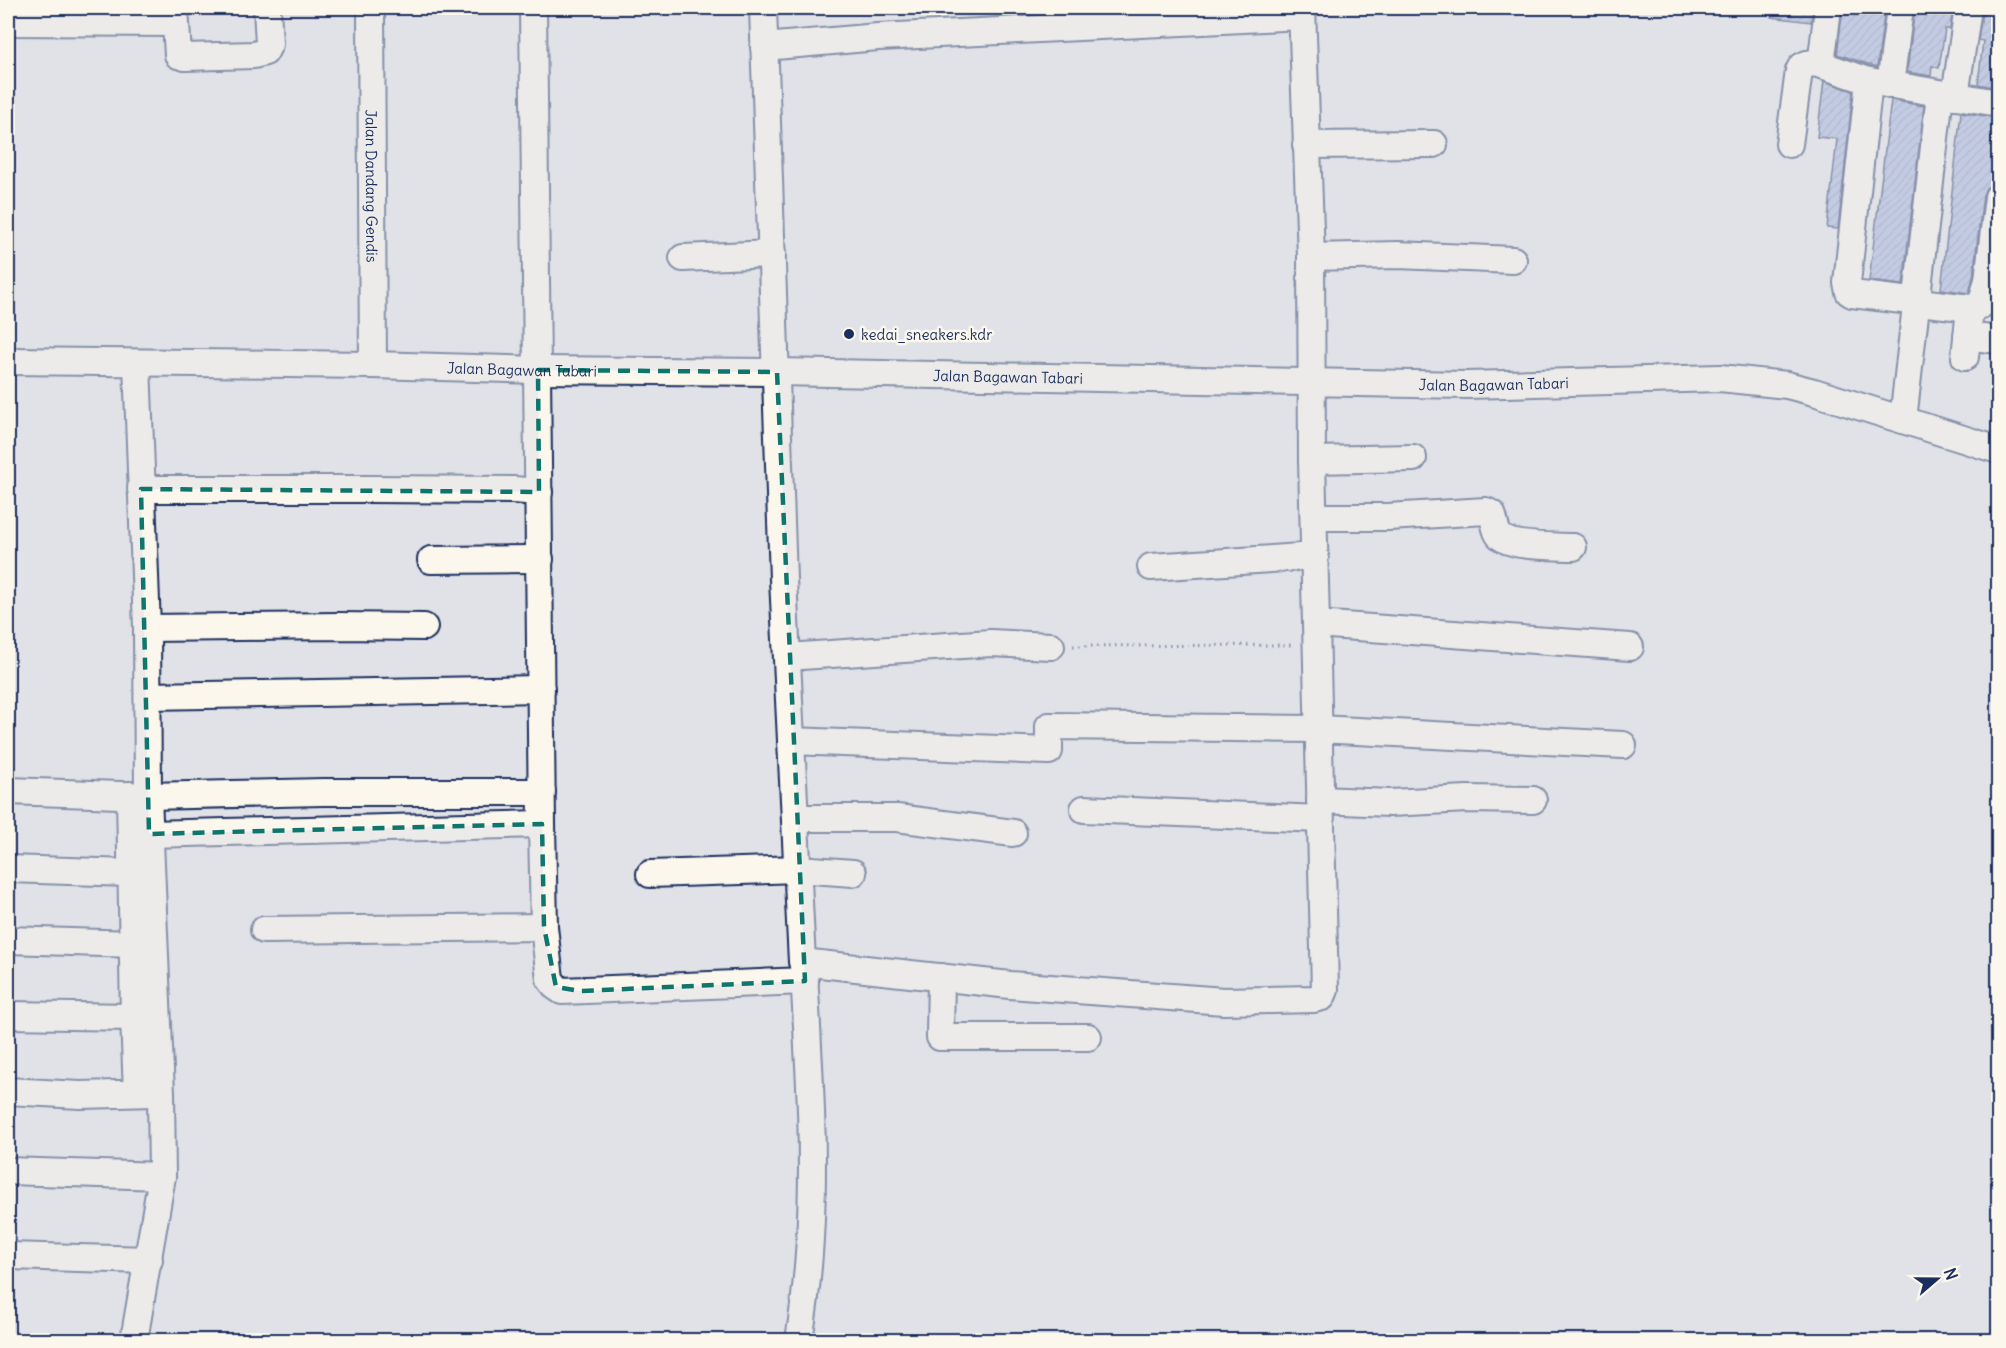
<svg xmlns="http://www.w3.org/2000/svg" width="2006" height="1348" font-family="Delius,sans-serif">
<defs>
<pattern id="building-hatch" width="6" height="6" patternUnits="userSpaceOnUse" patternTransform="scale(1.5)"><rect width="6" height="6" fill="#a1b0df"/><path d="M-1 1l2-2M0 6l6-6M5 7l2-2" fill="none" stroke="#8290b8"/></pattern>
</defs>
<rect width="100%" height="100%" fill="#e0e2e8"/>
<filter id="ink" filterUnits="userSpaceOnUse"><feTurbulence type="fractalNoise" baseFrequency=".0167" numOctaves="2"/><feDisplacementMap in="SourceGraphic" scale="12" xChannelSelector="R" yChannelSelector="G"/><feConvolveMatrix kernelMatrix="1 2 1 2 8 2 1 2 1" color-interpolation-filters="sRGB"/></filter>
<g filter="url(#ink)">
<path fill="url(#building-hatch)" stroke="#1b2f5e" stroke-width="1.5" d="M1772,8h41l-2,14 -40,-5z
M1843,8h42l-8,59 -40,-13z
M1915,8h38l-3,21h-5l-6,39 -7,-2 -1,10 -24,-4z
M1983,8h15v80l-20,-4 5,-43 -5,-1z
M1824,81l29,10 -15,138 -11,-1 10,-89 -20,-2z
M1891,100l33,6 -21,179 -34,-4z
M1961,112l37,6v36l-3,29 -9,5 -3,7 -10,82 -4,16 -28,-4z"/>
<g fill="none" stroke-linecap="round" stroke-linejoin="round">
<g stroke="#1b2f5e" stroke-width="30">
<g id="minor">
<path d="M175,8l3,47 7,2 69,-2 11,-3 4,-8 -2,-36"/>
<path id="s1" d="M371,8l2,357"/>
<path d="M533,8l9,816 2,103 6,52 6,8 6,4 243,-10"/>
<path d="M763,8l20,571 19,383 208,23 214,16 89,-2 9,-2 3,-7 -13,-530 -1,-203 -9,-249"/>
<path d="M8,22l167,1"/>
<path d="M764,47l114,-10 424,-21"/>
<path d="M1821,65l7,-57"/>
<path d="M1869,81l-22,202 2,9 3,2 118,14 11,-3 7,-25 10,-83"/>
<path d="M1890,85l10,-77"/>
<path d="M1955,96l13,-88"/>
<path d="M1789,144l10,-73 2,-4 6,-3 9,-1 53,18 129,22"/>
<path d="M1306,145l128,-1"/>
<path d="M1311,257l87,-2 115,5"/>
<path d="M683,258l89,-4"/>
<path d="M1967,336l31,4"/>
<path d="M1965,357l5,-49"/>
<path id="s2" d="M8,361l365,4 165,5 239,2 690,13 253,-7 67,7 27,7 184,58"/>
<path d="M1903,420l37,-326"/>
<path d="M1312,460l101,-2"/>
<path d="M141,489h229l143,1 26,2"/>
<path d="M1314,517h74l98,-6 6,3c3,6 3,17 7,21 11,13 57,11 74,12"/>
<path d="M431,560l109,-1"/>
<path d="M1151,567l164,-11"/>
<path d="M1316,624l314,23"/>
<path d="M147,628l192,-2 85,1"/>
<path d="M787,657l204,-14 60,3"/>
<path d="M148,696l393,-7"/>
<path d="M791,741l258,10v-25l270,3 304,16"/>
<path d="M8,791l140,5 175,-4h219"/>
<path d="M130,795l4,222 3,76"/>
<path d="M1320,800l70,3 77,-4 66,1"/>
<path d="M1084,809l236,10"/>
<path d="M795,818h102l116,15"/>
<path d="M149,834l393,-10"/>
<path d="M8,869l122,4"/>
<path d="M650,874l148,-5 55,4"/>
<path d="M264,930l280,-3"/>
<path d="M8,940l126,4"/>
<path d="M941,977l-1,60h148"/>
<path d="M8,1015l126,2"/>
<path d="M8,1091l72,4 74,-2"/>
<path d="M8,1171l154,5"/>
<path d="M8,1256l141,4"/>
<path d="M134,1340l28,-164 -1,-83 -13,-297 -1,-168 -10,-264"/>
<path d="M799,1340c15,-91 15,-183 10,-275 -2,-34 -3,-68 -6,-101"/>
</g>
</g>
<path stroke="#1b2f5e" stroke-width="3" stroke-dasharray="1.5 4.5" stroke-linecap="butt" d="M1073,646l221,-1"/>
<use href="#minor" stroke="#fbf7ec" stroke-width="26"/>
</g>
</g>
<path d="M0 0H2006V1348H0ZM538,370l239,2 28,609 -225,10 -24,-4 -12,-60 -2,-103 -393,10 -8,-345 398,3z" fill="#e0e2e8" fill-opacity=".55" fill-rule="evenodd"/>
<path fill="none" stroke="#0f766e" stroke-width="4.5" stroke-dasharray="12 8" stroke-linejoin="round" d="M538,370l239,2 28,609 -225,10 -24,-4 -12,-60 -2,-103 -393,10 -8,-345 398,3z"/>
<circle fill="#1b2f5e" stroke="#fbf7ec" stroke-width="2" cx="849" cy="334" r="6"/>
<g text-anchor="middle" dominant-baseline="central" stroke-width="5" stroke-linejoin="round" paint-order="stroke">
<g font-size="15" fill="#1b2f5e" stroke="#fbf7ec">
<text stroke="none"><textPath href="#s1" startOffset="178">Jalan Dandang Gendis</textPath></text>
<text stroke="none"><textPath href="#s2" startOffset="514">Jalan Bagawan Tabari</textPath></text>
<text stroke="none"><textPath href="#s2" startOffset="1000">Jalan Bagawan Tabari</textPath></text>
<text stroke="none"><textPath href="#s2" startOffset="1486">Jalan Bagawan Tabari</textPath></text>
</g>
<g font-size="15" fill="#1b2f5e" stroke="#fbf7ec" text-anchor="start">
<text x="861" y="334">kedai_sneakers.kdr</text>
</g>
</g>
<rect width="2006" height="1348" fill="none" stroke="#fbf7ec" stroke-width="30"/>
<rect x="15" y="15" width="1976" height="1318" fill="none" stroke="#1b2f5e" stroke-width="2" filter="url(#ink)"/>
<g transform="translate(1937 1279) rotate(70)" stroke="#fbf7ec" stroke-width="4.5" paint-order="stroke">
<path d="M0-4.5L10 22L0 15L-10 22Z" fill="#1b2f5e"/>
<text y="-9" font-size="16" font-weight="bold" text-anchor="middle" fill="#1b2f5e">N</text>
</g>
</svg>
